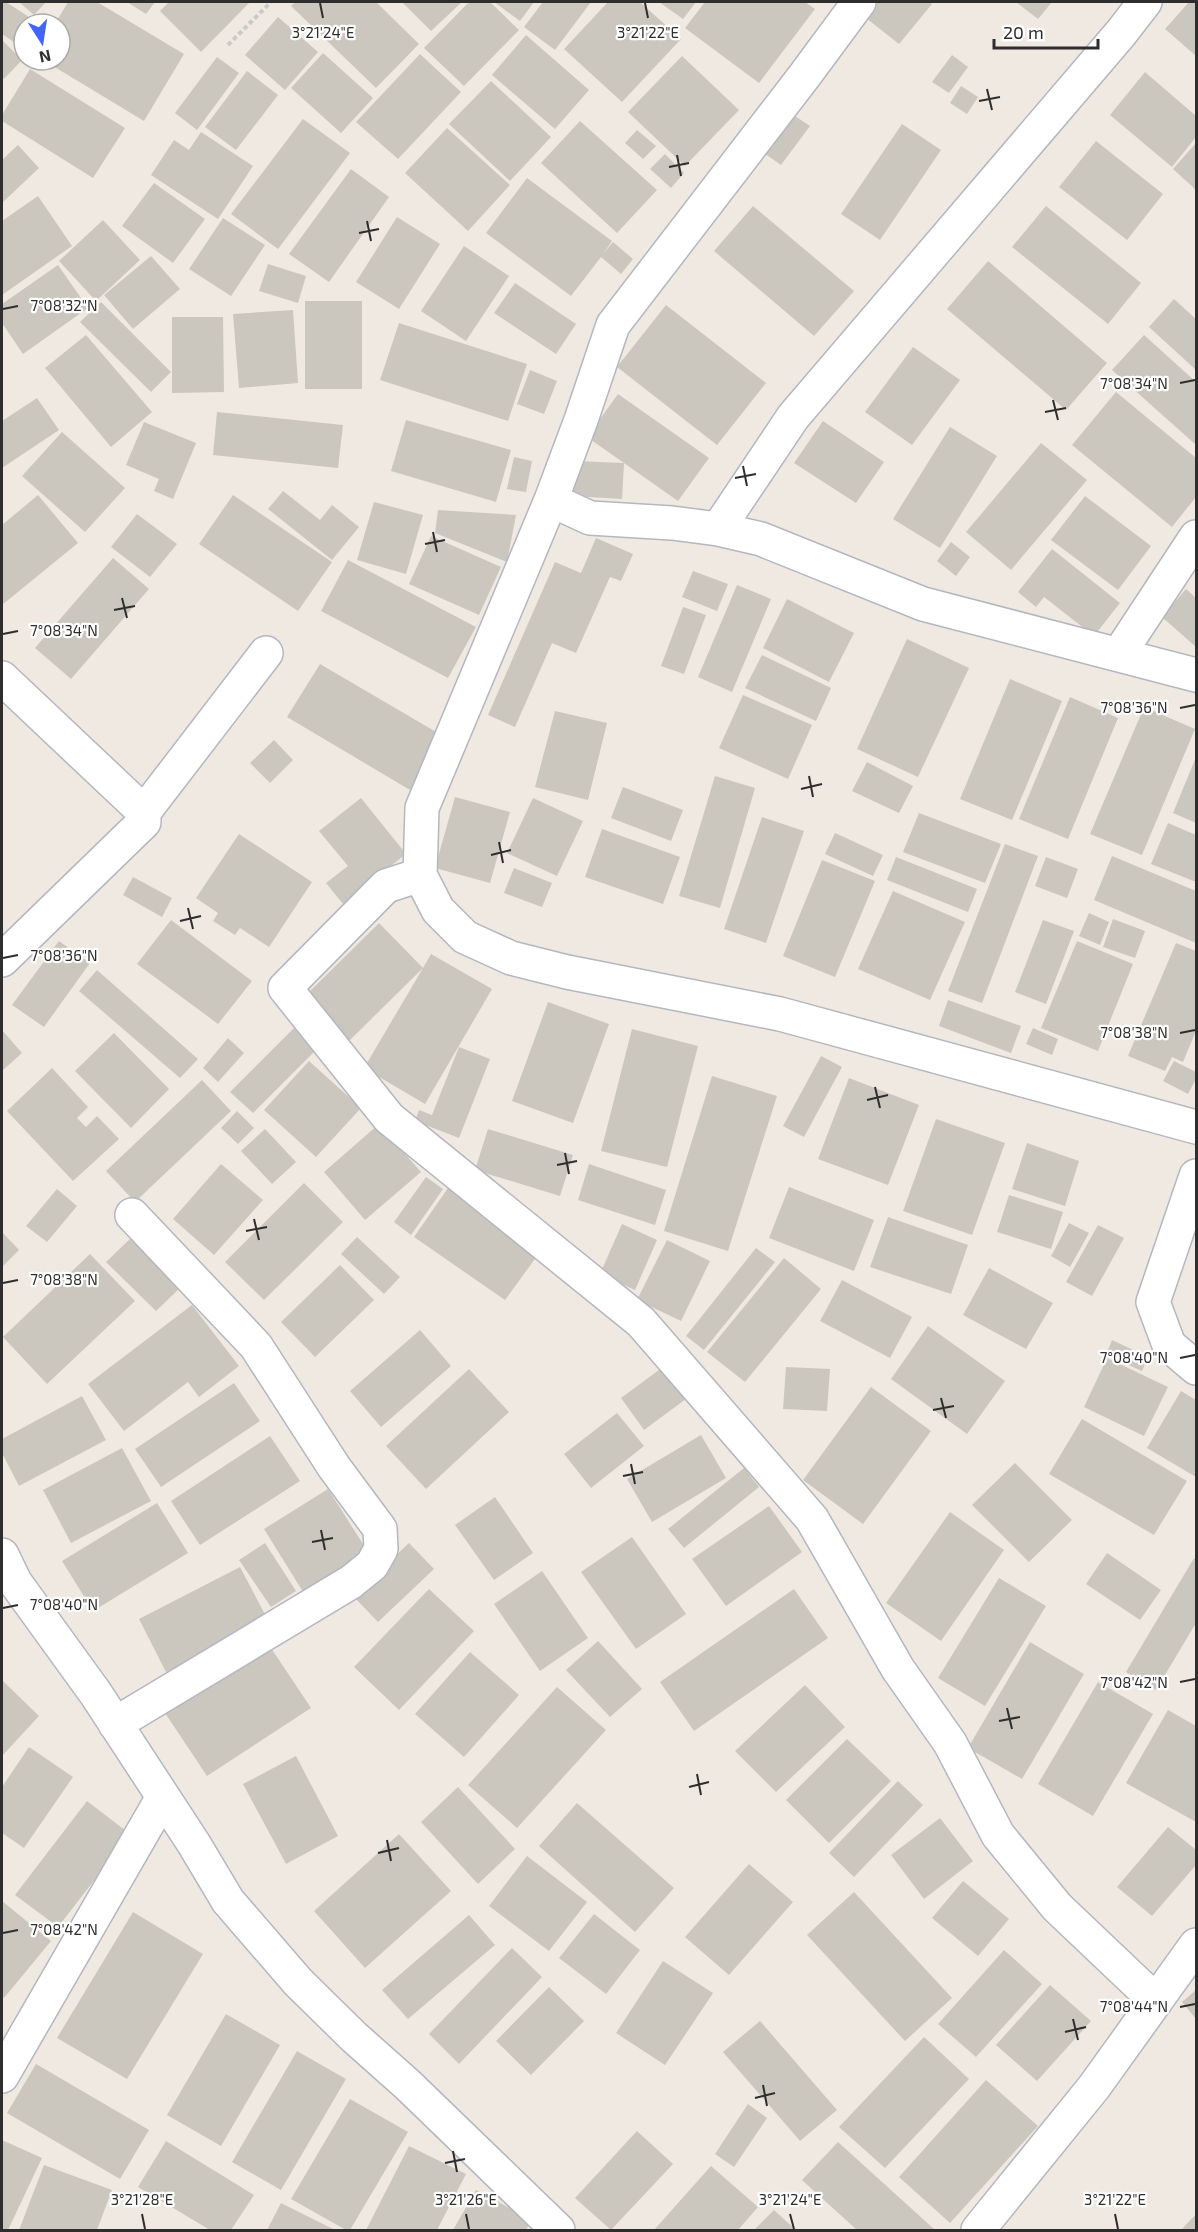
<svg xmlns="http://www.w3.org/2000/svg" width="1198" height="2232" font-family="'Exo 2',sans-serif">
<rect width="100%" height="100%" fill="#efe9e1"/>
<path fill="#cbc7bf" d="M2,2h4l34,22h-16v25l-22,-15z
M19,2h27l-12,13z
M68,2h29l87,52 -40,67 -101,-61h17v-36h-5z
M127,2h28l-9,12z
M169,2h81l-49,50 -41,-41z
M295,2h81l43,42 -43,44 -85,-82z
M402,2h60l-31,29z
M469,2h21l29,28 -55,56 -40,-38z
M494,2h40l-14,19z
M543,2h48l-36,48 -31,-23z
M608,2h32l41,37 -59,63 -58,-53z
M659,2h37l-13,17z
M705,2h100l10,7 -56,74 -74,-55z
M865,2h64l3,2 -33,40 -42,-33z
M1016,2h36l-14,17z
M1189,2h7v54l-31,-27z
M278,17l40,35 -33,38 -40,-35z
M526,35l63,55 -34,39 -63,-54z
M2,40l20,20 -18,19 -2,-3z
M323,53l50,45 -32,35 -50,-45z
M420,54l41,38 -63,67 -42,-37z
M952,55l16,12 -19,26 -17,-11z
M682,56l57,54 -54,56 -57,-54z
M217,57l22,16 -42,57 -22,-17z
M30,69l95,59 -32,50 -91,-57v-6z
M247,71l31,24 -42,55 -31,-23z
M1145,72l51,44v21l-24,30 -62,-52z
M491,81l60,56 -41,44 -61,-57z
M961,86l17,11 -11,17 -17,-11z
M789,112l21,14 -29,39 -20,-14z
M303,119l47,34 -72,96 -47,-35z
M580,121l77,69 -40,43 -76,-70z
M902,124l39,26 -61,90 -39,-26z
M447,128l63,57 -42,46 -63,-58z
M637,130l19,16 -13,13 -18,-16z
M201,132l52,34 -35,53 -67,-44 23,-35 15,10z
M1096,141l67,53 -36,46 -68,-53z
M1196,143v47l-23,-21z
M18,145l21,23 -37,35v-43z
M665,154l19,19 -13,15 -21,-19z
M351,169l38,28 -60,85 -40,-28z
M527,178l85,63 -9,13 10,-12 20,17 -12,15 -20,-17 -30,39 -85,-63z
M154,183l51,36 -32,44 -51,-37z
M38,196l34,50 -70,49v-74z
M753,206l101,85 -40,45 -100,-85z
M1046,206l95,77 -33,41 -96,-77z
M397,217l43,27 -41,65 -43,-27z
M223,218l42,27 -34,51 -42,-27z
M103,220l37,40 -44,41 -37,-40z
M464,246l45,30 -43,65 -45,-30z
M151,256l29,33 -47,40 -29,-34z
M988,261l119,102 -41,47 -119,-101z
M268,264l38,12 -8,27 -39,-12z
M58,265l30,43 -65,46 -21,-31v-19z
M515,283l61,41 -20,30 -62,-41z
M1174,299l22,20v51l-47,-43z
M305,301h57v88h-57z
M101,302l70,70 -20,20 -71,-70z
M666,305l100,78 -49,62 -100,-78z
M293,310l5,73 -59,5 -6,-74z
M172,317h51l1,75 -52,1z
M399,323l128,41 -19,57 -128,-41z
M86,335l66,77 -41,35 -66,-79z
M1144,335l52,47v63l-84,-75z
M913,347l47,33 -48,65 -47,-33z
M530,370l27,11 -13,33 -27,-10z
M1116,392l80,66v39l-24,30 -100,-82z
M618,394l91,64 -31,43 -91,-64z
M37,398l22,32 -57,38v-47z
M217,412l126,13 -5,43 -125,-13z
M406,420l105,30 -15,52 -105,-31z
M823,421l61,41 -28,41 -62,-40z
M144,422l52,21 -23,56 -19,-8 5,-12 -33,-14z
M950,427l47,29 -57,92 -47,-29z
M62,432l63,56 -40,44 -63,-56z
M1041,443l46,37 -76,90 -45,-38z
M514,457l18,4 -6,31 -19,-3z
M575,461l49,2 -2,36 -49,-3z
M283,491l37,29 12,-15 27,22 -27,33 -64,-51z
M38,495l40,48 -76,62v-80z
M233,495l99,67 -34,49 -99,-67z
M1085,496l66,50 -33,44 -67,-50z
M374,502l49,13 -17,59 -49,-14z
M438,510l78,5 -9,47 -72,-29z
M137,514l40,30 -27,33 -39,-30z
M431,536l70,31 -22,48 -70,-31z
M596,538l37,16 -12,27 -11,-4 -34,76 -24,-10 -37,84 -27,-12 67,-153 26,11z
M951,542l19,15 -14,19 -19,-15z
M1052,549l68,54 -26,33 -50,-39 -8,10 -18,-15z
M113,558l36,31 -78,90 -36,-31z
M348,560l128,67 -28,51 -127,-67z
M693,571l35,13 -11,27 -35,-14z
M737,585l34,14 -39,93 -34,-15z
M1186,589l10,9v49l-34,-30z
M787,599l67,34 -25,49 -66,-34z
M683,607l23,8 -22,59 -23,-8z
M907,639l62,29 -51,109 -61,-28z
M762,655l69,33 -15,33 -71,-33z
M320,664l123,72 -33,54 -123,-73z
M1010,679l52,22 -50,119 -52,-21z
M743,695l69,30 -24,54 -69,-31z
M1070,697l48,21 -50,121 -49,-20z
M1144,707l51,22 -53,126 -52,-21z
M555,711l52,12 -19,77 -53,-13z
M274,740l19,20 -23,23 -20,-20z
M1196,757v66l-23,-10z
M867,762l46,24 -14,27 -47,-22z
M715,776l40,12 -35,120 -41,-12z
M623,787l60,23 -12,31 -60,-23z
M455,797l55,15 -20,71 -55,-15z
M361,798l45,56 -63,50 -17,-21 22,-17 -29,-35z
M533,798l50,23 -26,55 -50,-23z
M919,813l82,31 -16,39 -82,-31z
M762,817l42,14 -38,112 -42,-14z
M1168,823l28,12v47l-45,-18z
M602,829l78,28 -17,47 -78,-27z
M835,833l48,22 -10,21 -48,-22z
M239,834l73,48 -43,65 -29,-19 -5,7 -22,-14 5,-8 -22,-15z
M1005,844l33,12 -56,147 -34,-12z
M1112,856l84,35v52l-102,-43z
M896,857l81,32 -9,23 -81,-32z
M1046,857l32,12 -11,29 -32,-12z
M822,860l53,21 -40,96 -52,-21z
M514,868l38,15 -10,24 -38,-14z
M133,877l39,21 -10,19 -39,-22z
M893,891l72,31 -35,78 -72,-31z
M1089,913l20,9 -9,23 -21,-9z
M1113,919l32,12 -10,27 -32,-11z
M171,920l81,61 -34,43 -81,-60z
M1043,920l31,11 -28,73 -31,-12z
M379,923l44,45 8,-14 61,35 -67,115 -61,-36 59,-100 -74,73 -45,-44z
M59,941l31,22 -46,64 -32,-22z
M1077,941l56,23 -35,87 -57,-23z
M1176,943l20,8v80l-13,31 -11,-5 -7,14 -37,-15z
M97,970l101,89 -18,19 -101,-87z
M948,1000l73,26 -10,27 -72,-27z
M548,1002l61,22 -36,99 -61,-22z
M297,1025l22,22 -66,66 -23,-21z
M1033,1028l25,11 -6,16 -26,-11z
M632,1029l66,17 -31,121 -66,-16z
M2,1030l20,23 -20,18z
M114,1033l55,56 -38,39 -56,-57z
M228,1038l16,15 -26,29 -15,-14z
M459,1047l31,12 -31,79 -44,-17 4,-11 13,5z
M821,1056l21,11 -38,70 -21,-11z
M309,1061l52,47 -45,49 -52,-47z
M1174,1061l22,11v7l-8,15 -25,-13z
M52,1068l36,39 -11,11 9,9 11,-11 22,23 -46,42 -66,-70z
M712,1076l65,20 -49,155 -64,-20z
M849,1078l70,27 -31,80 -70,-26z
M202,1080l29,31 -96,91 -29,-31z
M237,1111l17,17 -16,16 -17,-16z
M936,1119l69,24 -33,92 -69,-24z
M379,1124l42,48 -56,48 -41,-48z
M265,1129l31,33 -24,22 -31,-33z
M488,1129l85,26 -13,41 -85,-26z
M1027,1143l52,18 -14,45 -53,-17z
M221,1164l42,36 -49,55 -41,-36z
M589,1164l77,26 -11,35 -77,-25z
M426,1177l17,12 -32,46 -17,-13z
M304,1183l39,39 -79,78 -39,-38z
M789,1187l85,33 -20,51 -85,-33z
M448,1188l92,64 -35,48 -91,-63z
M57,1189l20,17 -30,36 -21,-16z
M1009,1195l54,17 -12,37 -54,-17z
M888,1217l80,28 -17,49 -81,-27z
M1069,1223l20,10 -19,34 -19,-11z
M622,1224l35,16 -22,50 -35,-16z
M1098,1225l26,13 -32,58 -26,-14z
M2,1232l17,18 -17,17z
M357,1237l43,40 -16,17 -43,-40z
M131,1238l50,49 -25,24 -50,-49z
M667,1240l43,21 -29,60 -44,-21z
M756,1248l19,14 -71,88 -18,-14z
M90,1254l45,47 -88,83 -44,-47z
M784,1258l37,31 -76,93 -38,-30z
M340,1265l34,35 -59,57 -34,-35z
M989,1268l64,35 -27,46 -63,-34z
M842,1280l70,37 -22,41 -70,-37z
M192,1305l47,61 -40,31 -11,-15 -64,49 -36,-47z
M928,1326l77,55 -38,53 -76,-55z
M420,1330l31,36 -70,61 -31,-36z
M1112,1340l36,17 -6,14 -36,-16z
M1107,1358l61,29 -24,49 -60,-29z
M667,1364l23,32 -46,34 -23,-32z
M786,1367l44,2 -3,42 -44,-2z
M469,1369l40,43 -83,77 -40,-43z
M234,1383l26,38 -99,66 -26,-38z
M871,1387l60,44 -68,93 -60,-44z
M1181,1391l15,9v77l-49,-29z
M82,1396l24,44 -87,46 -17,-33v-14z
M617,1413l27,33 -53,42 -27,-34z
M1082,1419l105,62 -33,54 -105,-61z
M701,1435l25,43 -74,44 -25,-43z
M270,1436l30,45 -100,64 -29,-44z
M122,1448l29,53 -80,42 -28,-53z
M1015,1463l57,57 -43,42 -57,-57z
M744,1468l15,19 -75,61 -16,-19z
M328,1489l42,66 -65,40 -41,-66z
M495,1497l38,56 -39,27 -39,-55z
M157,1503l31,50 -95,58 -31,-50z
M769,1506l33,46 -76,54 -34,-47z
M950,1512l54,38 -63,91 -55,-38z
M632,1537l54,77 -50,35 -55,-77z
M265,1543l31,48 -25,16 -32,-47z
M409,1543l25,26 -56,53 -25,-26z
M1107,1553l54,37 -21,30 -54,-36z
M1194,1558l2,2v63l-40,67 -30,-18z
M240,1567l28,53 -102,52 -27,-53z
M542,1571l46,67 -48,33 -46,-67z
M999,1578l47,28 -61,100 -47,-28z
M429,1589l45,42 -75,79 -45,-43z
M794,1589l34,49 -134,93 -34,-49z
M598,1641l44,48 -32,28 -44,-47z
M1030,1642l54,32 -62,105 -54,-31z
M269,1645l42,63 -104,68 -42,-63z
M470,1652l49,43 -55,62 -49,-43z
M2,1680l37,36 -37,40z
M1098,1682l55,32 -60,102 -55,-32z
M805,1685l40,42 -69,65 -41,-41z
M557,1687l49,43 -89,98 -49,-43z
M1168,1710l28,16v96l-70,-39z
M847,1739l44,42 -62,62 -43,-43z
M29,1747l44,30 -49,71 -22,-15v-46z
M296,1756l42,80 -52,28 -43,-80z
M898,1781l25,24 -69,72 -25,-24z
M458,1787l57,62 -37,35 -57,-62z
M87,1801l43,33 -72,93 -43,-32z
M577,1803l97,85 -39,44 -96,-86z
M940,1818l33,43 -49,38 -33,-44z
M1168,1827l28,23v15l-44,51 -35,-29z
M399,1834l52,57 -86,77 -51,-57z
M527,1856l60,46 -38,49 -60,-45z
M749,1864l44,38 -64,73 -44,-38z
M963,1881l46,38 -31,37 -46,-38z
M854,1892l98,106 -47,43 -98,-106z
M2,1901l49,40 -47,57 -2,-2z
M133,1912l70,42 -76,125 -70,-41z
M594,1914l46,36 -34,44 -47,-36z
M469,1915l26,30 -87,74 -26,-29z
M512,1948l30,29 -83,87 -30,-30z
M1004,1950l38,34 -66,73 -38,-33z
M663,1961l50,32 -48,72 -49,-32z
M1050,1985l41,36 -54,60 -41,-36z
M549,1987l35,34 -53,54 -35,-34z
M1196,1990v29l-14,-17z
M226,2014l54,31 -59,101 -54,-31z
M760,2021l77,89 -37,31 -77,-89z
M924,2037l45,42 -84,89 -46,-41z
M297,2051l49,28 -65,111 -49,-28z
M36,2064l113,66 -29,49 -113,-66z
M986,2080l52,46 -88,97 -51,-46z
M350,2099l58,33 -58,98h-4l-55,-31z
M748,2104l19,14 -33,49 -19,-13z
M637,2131l36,33 -62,66 -36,-32z
M2,2140l40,18 -34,72h-6z
M166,2141l88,54 -23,35h-21l-72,-43z
M838,2142l96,87 -77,1 -55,-50z
M409,2146l57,28 -29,56h-71z
M44,2165l68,25 -15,40h-78z
M711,2166l47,41 -20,23h-84z
M476,2190l56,30 -6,10h-73z
M281,2203l54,27h-68z
M774,2210l22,20h-42z
M1196,2214v16h-15z"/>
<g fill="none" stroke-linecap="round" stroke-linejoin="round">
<g stroke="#b4b7c1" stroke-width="36">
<path id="street" d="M859,2l-54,73 -192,250 -32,95 -30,80 -129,308 -2,67 18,35 27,27 46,21 56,14 213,42 416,113
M551,500l39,18 82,5 46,6 43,10 162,65 273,71
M718,529l75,-112 328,-384 24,-31
M1119,654l77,-117
M2,678l142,134v10l-142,138
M144,812l122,-159
M420,875l-34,11 -101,102 104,130 252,204 171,197 86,150 52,74 48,92 59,72 99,94
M1196,1176l-43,126 16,43 27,23
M2,1555l13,27 81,112 98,150 34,57 70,81 56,55 54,48 150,145
M115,1724l236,-142 21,-17 9,-16 -1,-20 -46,-62 -78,-121 -124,-131
M2,2076l161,-279
M978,2230l116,-143 102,-142"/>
</g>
<path stroke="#c9c9c9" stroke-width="4" stroke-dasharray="4.5 3" stroke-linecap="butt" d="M228,45l43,-43"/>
<use href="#street" stroke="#fff" stroke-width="33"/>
</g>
<path fill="none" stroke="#2e2e2e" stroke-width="2" d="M320,3l3,15M645,3l3,15M987,89l5,21M979,101l21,-4M677,155l4,21M669,167l20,-4M367,221l4,20M359,233l20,-4M3,309l15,-3M1180,383l15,-3M1053,400l5,20M1045,412l21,-4M743,466l4,20M735,478l21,-4M433,532l4,20M425,544l20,-4M122,598l5,20M114,610l21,-4M3,634l15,-3M1180,708l15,-3M809,776l4,21M801,789l21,-5M499,842l4,21M491,855l20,-5M188,908l5,21M180,921l21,-5M3,958l15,-3M1180,1033l15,-3M875,1087l5,21M867,1100l21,-5M565,1153l4,21M557,1165l20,-4M254,1219l5,21M246,1231l21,-4M3,1283l15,-3M1180,1358l15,-3M941,1398l5,20M933,1410l21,-4M631,1464l4,20M623,1476l20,-4M321,1530l4,20M312,1542l21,-4M3,1608l15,-3M1180,1682l15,-3M1007,1708l5,21M999,1721l21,-4M697,1774l4,21M689,1787l20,-5M387,1840l4,21M378,1853l21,-5M3,1933l15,-3M1180,2007l15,-3M1073,2019l5,21M1065,2032l21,-5M763,2085l4,21M755,2098l20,-5M453,2151l4,21M445,2163l20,-4M142,2214l3,15M466,2214l3,15M790,2214l4,15M1115,2214l3,15"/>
<g font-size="15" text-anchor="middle" fill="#2e2e2e" stroke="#fff" stroke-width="4.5" stroke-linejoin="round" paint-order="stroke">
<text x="323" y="38">3°21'24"E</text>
<text x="648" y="38">3°21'22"E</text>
<text x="64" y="311">7°08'32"N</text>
<text x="1134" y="389">7°08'34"N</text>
<text x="64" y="636">7°08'34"N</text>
<text x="1134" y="713">7°08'36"N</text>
<text x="64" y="961">7°08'36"N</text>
<text x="1134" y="1038">7°08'38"N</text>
<text x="64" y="1285">7°08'38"N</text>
<text x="1134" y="1363">7°08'40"N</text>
<text x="64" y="1610">7°08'40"N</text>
<text x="1134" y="1688">7°08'42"N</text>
<text x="64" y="1935">7°08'42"N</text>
<text x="1134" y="2012">7°08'44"N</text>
<text x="142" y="2205">3°21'28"E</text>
<text x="466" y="2205">3°21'26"E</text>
<text x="790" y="2205">3°21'24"E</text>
<text x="1115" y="2205">3°21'22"E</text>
</g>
<rect width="1198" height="2232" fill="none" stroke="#2e2e2e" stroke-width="6"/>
<g transform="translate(42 42) rotate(168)"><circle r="28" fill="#ffffff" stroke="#ababab" stroke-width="1.5"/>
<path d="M0-4.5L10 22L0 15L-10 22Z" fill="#4264fb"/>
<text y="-9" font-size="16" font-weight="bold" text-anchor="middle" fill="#2e2e2e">N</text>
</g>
<path d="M994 39v9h104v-9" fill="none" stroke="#2e2e2e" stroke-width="3"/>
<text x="1003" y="39" font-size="18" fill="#2e2e2e" stroke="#ffffff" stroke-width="4.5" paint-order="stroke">20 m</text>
</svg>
